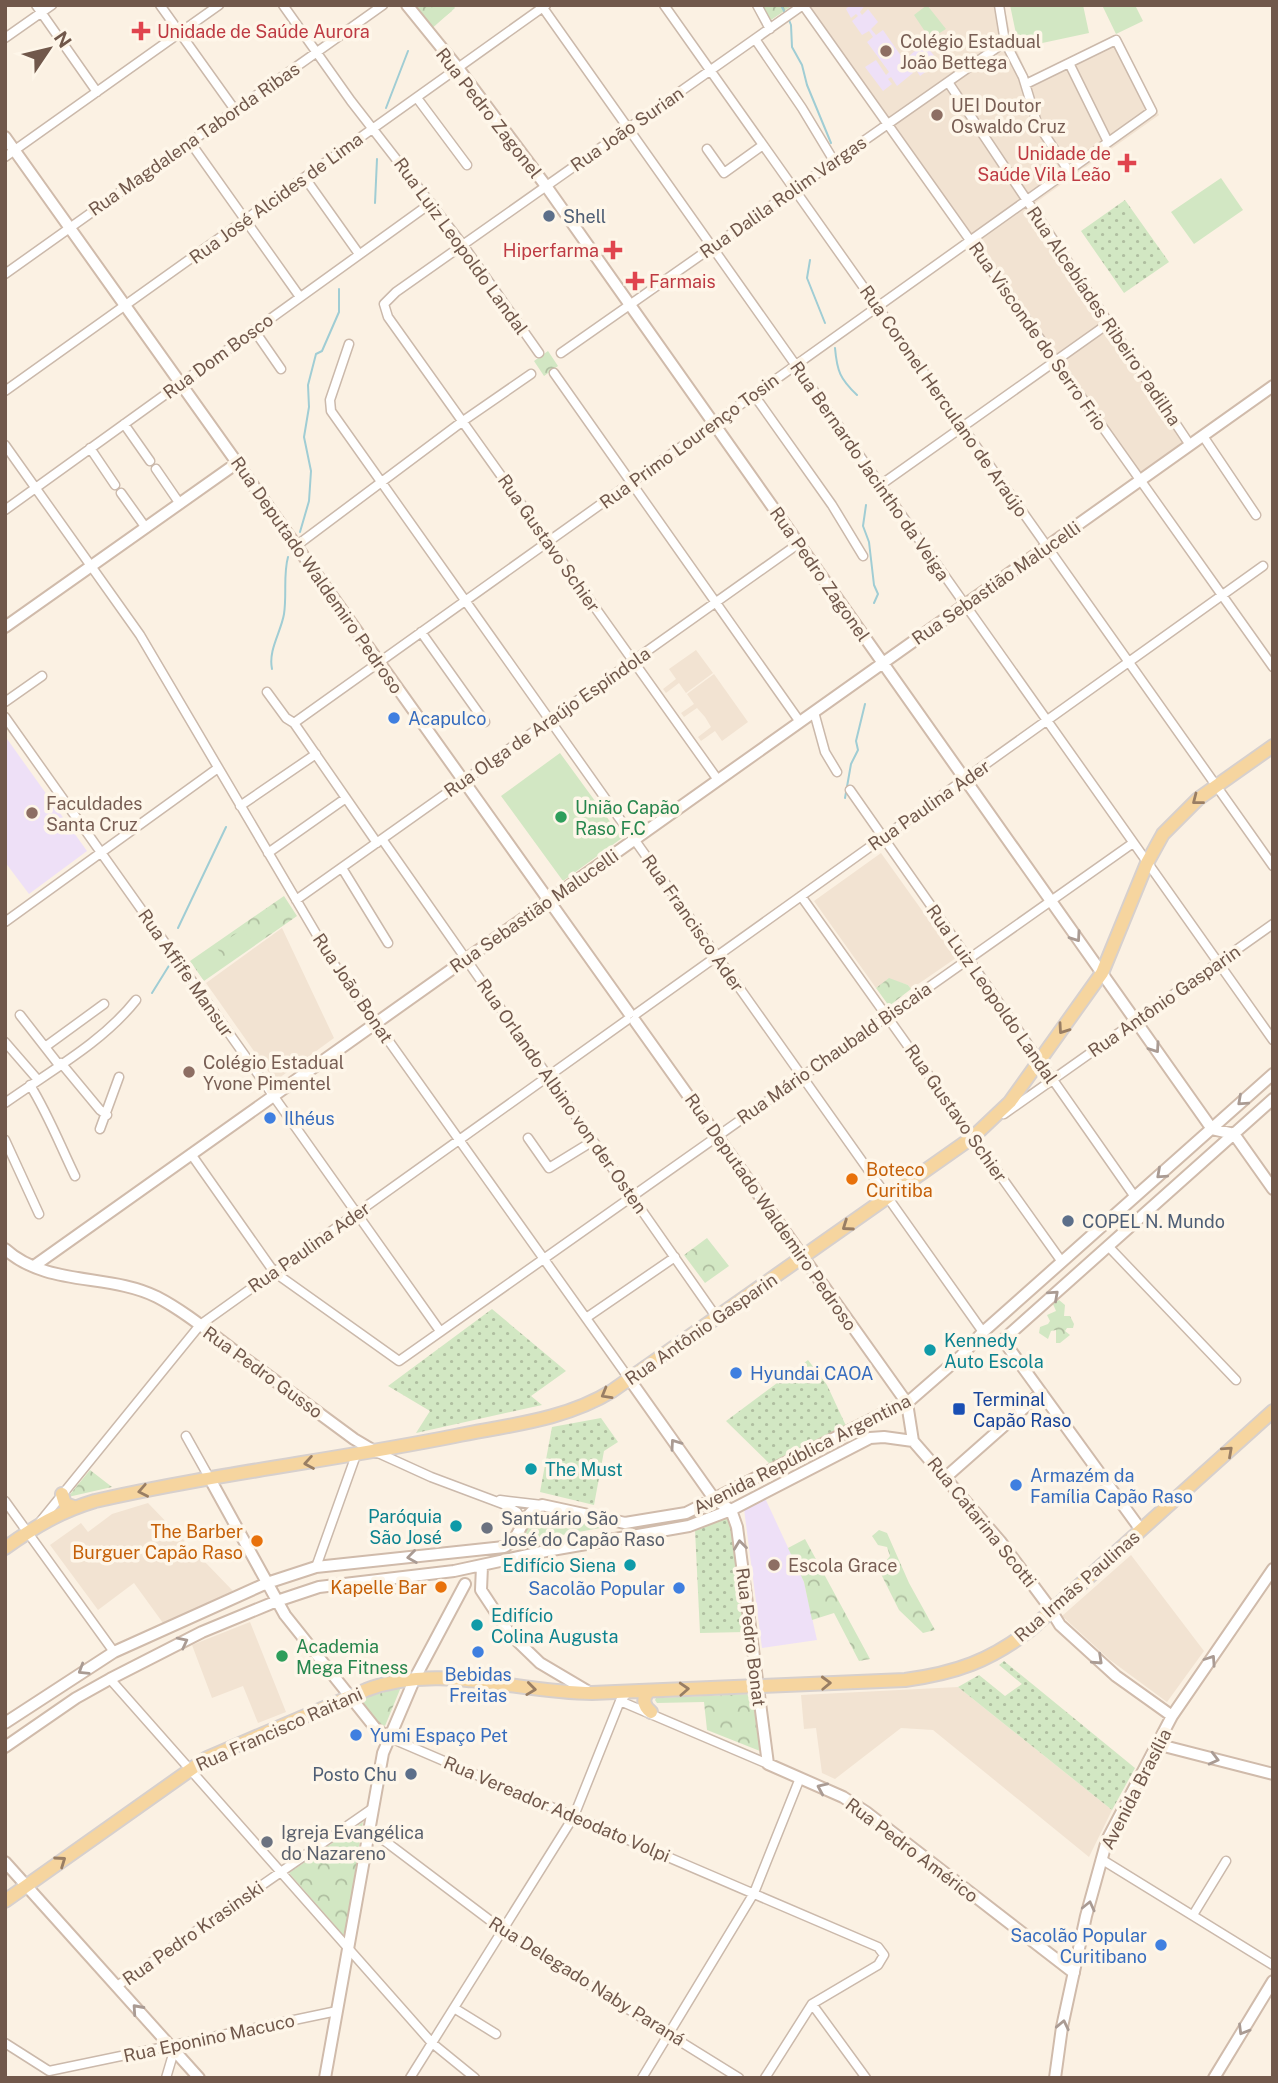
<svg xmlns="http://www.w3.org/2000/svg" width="1278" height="2083" font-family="'Public Sans',sans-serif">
<defs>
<pattern id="grass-dots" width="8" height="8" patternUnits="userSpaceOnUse" patternTransform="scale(1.75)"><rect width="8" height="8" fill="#d2e7c3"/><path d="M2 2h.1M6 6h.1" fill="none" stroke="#afbea0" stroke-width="1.8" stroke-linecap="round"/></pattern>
<pattern id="forest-crowns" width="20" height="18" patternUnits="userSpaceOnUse" patternTransform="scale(1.75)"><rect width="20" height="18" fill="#d2e7c3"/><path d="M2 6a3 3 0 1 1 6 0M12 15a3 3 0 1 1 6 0" fill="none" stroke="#afbea0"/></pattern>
</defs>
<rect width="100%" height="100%" fill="#fbf1e3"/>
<path fill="#f2e3d2" d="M808,5h196l7,32 21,48 89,-45 38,75 -124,88 148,239 -43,30z
M696,650l17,23 -27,20 -7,-10 -13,10 -3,-4 13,-10 -7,-10z
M714,674l34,48 -26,19 -7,-10 -14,10 -3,-4 13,-10 -6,-10 -8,-9 -13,9 -3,-4 13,-9 -7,-10z
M881,853l75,105 -45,31 -3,-4 -19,-6 -13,9 -62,-87z
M282,928l52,110 -59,43 -69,-98z
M148,1503l85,88 -70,32 -29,-40 -36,27 -48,-65 31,-22 7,9 24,-18z
M1131,1555l73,96 -37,51 -57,-42 -48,-44z
M250,1622l36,90 -28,11 -15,-37 -31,12 -20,-53z
M958,1687l154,123 -23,47 -156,-127 -32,-2 -66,51 -13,-6 -6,-45 -12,1 -3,-34z"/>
<path fill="#eee0f7" d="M850,5h15l-5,7 2,3 6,-6 10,13 -7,7 5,6 7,-5 30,43 -16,13 -6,-9 -3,2 4,5 -9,7 -18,-24 11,-7 10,15 3,-3 -22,-30 6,-5 -4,-6 -7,4 -10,-14 6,-5 -2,-2 -5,4 -5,-9z
M924,43l15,19 -19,14 -12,-19z
M5,736l82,115 -58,43 -24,-32z
M765,1498l39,84 13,58 -55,8 -18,-139z"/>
<path fill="url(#grass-dots)" d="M1125,200l44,62 -45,31 -43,-62z
M492,1309l74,62 -35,25 11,9 -126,28 14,-22 -42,-25z
M808,1360l19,25 20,43 -75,38 -46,-45z
M601,1418l17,24 -14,9 -10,54 -54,-13 12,-65z
M727,1518l5,13 13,101 -45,1 -5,-103z
M1004,1661l131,107 -23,42 -154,-123 21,-12 26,21 17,-12 -23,-19z"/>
<path fill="url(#forest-crowns)" d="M411,5h42l2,3 -26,23z
M761,5h32l-22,15z
M548,351l10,15 -14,10 -10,-15z
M284,896l13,20 -93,65 -14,-20z
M889,978l19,7 3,4 -22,17 -13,-18z
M707,1238l22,28 -24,17 -21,-28z
M1059,1300l6,5 -1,11h6l4,8 -1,4h-6l-2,3 5,4 -10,8h-4v-13l-5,1 -3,8 -9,-6 1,-6 8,-3 2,-3 -3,-6 9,-4 -3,-7z
M90,1470l22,17 -44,10z
M549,1509l62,17 -92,17 14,-27z
M879,1530l8,3 22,50 26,47 -12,3 -24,-23 -20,-40 11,-14 -3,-9 -9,-2 -6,-9z
M805,1539l65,120 -11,2 -25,-48 -22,7 -8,-38 -16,-34z
M401,1687l-16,39 -7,-3 -17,-24z
M752,1694l8,57 -53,-21 -3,-28 -47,1 -2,-3 1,-2z
M363,1822l-18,115 -56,-64z"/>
<path fill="#d2e7c3" d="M435,5h13l4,6 -18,14 -9,-12z
M927,5l19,24 -16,10 -16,-24z
M1010,5h73l6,28 -70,15z
M1102,5h33l8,16 -27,13z
M1221,178l22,32 -49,34 -23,-32z
M560,753l62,85 -59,43 -62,-85z
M243,929l11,15 -18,12 -11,-15z
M217,948l10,15 -24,16 -10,-15z"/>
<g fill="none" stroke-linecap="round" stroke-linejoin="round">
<path stroke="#a0cdd4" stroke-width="2" d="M781,5l5,10
M789,20l2,5 1,22 10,18 5,20 24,58
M386,108l22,-57
M375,203l2,-44
M810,260l-3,18 18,45
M835,348c2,23 5,31 22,47
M866,505l-3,21 6,16 5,43 4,9 -4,9
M300,532l9,-31 2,-30 -7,-34 5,-30 -1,-22 8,-31 6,-3 17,-39v-23
M272,669c-4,-19 9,-37 12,-55 3,-20 -1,-39 4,-57
M845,798l6,-34 7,-14 -2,-9 9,-37
M178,928l48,-101
M152,993l18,-29"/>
<g stroke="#cbb9ab" stroke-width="11">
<path id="street" d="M36,5l61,87
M160,5l75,105
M283,5l68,96 112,144 76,108
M541,5l732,1035
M664,5l609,861
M757,5l13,24
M999,5l6,37 18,35 14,46 31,47
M5,38l47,-33
M755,39l47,69 32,53
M1069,63l39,79
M948,82l242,363
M417,98l50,67
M190,142l110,155
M707,149l17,24 39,-28
M5,157l214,-152
M305,178l54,76
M5,274l378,-269
M254,330l27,39
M349,344l-19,56 1,11 652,921
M561,353l444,-311
M554,373l246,349
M5,391l541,-386
M754,395l78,110 31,51
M124,424l26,37
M1203,436l53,79
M5,445l135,190 194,329 296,416
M90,448l25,37
M156,469l24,35
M879,486l230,-163
M121,493l25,35
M5,510l426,-307
M296,546l167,-125 68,-47
M421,632l64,90
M267,692l19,26 8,5 83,120
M5,702l37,-26
M814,712l11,40 12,20
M5,717l435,614
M294,723l858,-612 -36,-71 -90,44
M718,780l-330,-463 -4,-13 12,-12 407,-287 470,662
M850,790l285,407
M240,806l76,-52
M382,839l335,479
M268,853l78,-55
M342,868l46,75
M801,896l261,366
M296,900l502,-356
M5,922l213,-154
M636,1014l627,-448
M20,1015l39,50
M5,1042l33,38
M45,1047l59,-43
M61,1063l39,47 7,5
M30,1085c18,29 30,60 45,91
M5,1103c45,-32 97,-60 131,-103
M1004,1114l269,-190
M100,1129l19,-52
M528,1138l21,30 44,-27
M5,1140l34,74
M191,1154l83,118 125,89 734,-518
M1108,1246l128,134
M586,1318l89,-61
M186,1436l24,43
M376,1452l55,25 72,27 14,8 6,9
M500,1500l42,5
M5,1501l109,151
M40,1522l160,-197 427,-305
M316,1567l40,-112
M110,1679l322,364 43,35
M620,1701l148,63
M388,1737l490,210 6,8 -6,10 -66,39 -47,74
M369,1829l143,108 227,141
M1101,1859l172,106
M1193,1915l33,-54
M117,1986l256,-178
M812,2004l54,74
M454,2008l42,26
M5,2043l44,28 288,-60
M166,2078l8,-27
M410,2078l164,-262 46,-115 8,-9
M642,2078l112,-185 46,-115"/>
</g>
<g stroke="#d0bbab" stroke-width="14">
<path id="secondary" d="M407,5l51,63 88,118 666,943 22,5
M5,137l624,876
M5,627l232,-164
M635,1021l272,382 6,38
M1234,1134l39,55
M5,1249c42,38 104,24 152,48 27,14 51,34 75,52 41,30 81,60 122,90l22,13
M34,1266l1239,-880
M1003,1340l270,-241
M1003,1340l138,190
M630,1380l85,120 16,10
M913,1441l87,100 47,63 13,21 56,51 56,40
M946,1477l95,-84
M210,1479l75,136 91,114 12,8
M731,1510l6,17 31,237 75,33 23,15 208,161
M482,1566l-1,24 29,44 30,29 49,29
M5,1723l109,-71 153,-69 49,-16 188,-20c19,-9 14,-31 38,-42l83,18 61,-10 210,-106 11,-4 54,-47 22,-24 290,-258
M1156,1744l117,30
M5,1747l71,-49 34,-19 92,-47 75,-31 42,-14 135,-16 92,-20 143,-25 42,-16 139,-72 14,-1 29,4
M5,1862l194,216
M325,2078l58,-325 32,-75 50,-94
M1055,2078l7,-51 24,-111 21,-76 65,-124 101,-147
M1214,2078l59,-97"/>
</g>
<g stroke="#d7d0cd" stroke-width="16">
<path id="primary" d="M62,1494l3,10 9,3
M5,1548c29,-21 56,-37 90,-47 119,-27 240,-41 360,-65 54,-11 110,-16 157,-45l361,-254 37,-35 92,-129 45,-110 16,-29 35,-35 75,-53
M649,1691c-7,7 -6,15 2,21
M5,1901l202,-143 159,-68c73,-28 151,3 226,3l313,-13c51,-7 85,-19 125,-50l243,-219"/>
</g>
<use href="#street" stroke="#fff" stroke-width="8"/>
<use href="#secondary" stroke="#fff" stroke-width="10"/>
<use href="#primary" stroke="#f6d59f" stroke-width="12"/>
</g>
<defs><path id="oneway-chevron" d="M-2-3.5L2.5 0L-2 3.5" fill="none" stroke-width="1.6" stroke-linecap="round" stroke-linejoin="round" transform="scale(1.75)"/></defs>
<g stroke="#997e64">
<use href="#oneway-chevron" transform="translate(1197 800) rotate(142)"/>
<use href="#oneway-chevron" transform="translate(1063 1029) rotate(125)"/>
<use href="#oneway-chevron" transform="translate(847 1226) rotate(145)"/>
<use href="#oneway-chevron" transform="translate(606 1394) rotate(150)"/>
<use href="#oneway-chevron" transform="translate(1228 1451) rotate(-42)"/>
<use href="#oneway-chevron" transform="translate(309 1463) rotate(170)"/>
<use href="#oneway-chevron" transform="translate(143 1491) rotate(169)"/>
<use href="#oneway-chevron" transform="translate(826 1683) rotate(-2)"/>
<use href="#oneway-chevron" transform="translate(531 1689) rotate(7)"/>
<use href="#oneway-chevron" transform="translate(684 1689) rotate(-3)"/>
<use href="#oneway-chevron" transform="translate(61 1861) rotate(-35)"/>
</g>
<g stroke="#aa9b93">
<use href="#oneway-chevron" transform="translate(1076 937) rotate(55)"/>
<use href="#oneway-chevron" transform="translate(1155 1048) rotate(55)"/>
<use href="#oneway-chevron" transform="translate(1242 1101) rotate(138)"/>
<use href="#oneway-chevron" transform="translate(1161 1174) rotate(138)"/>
<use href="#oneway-chevron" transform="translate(1054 1295) rotate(-42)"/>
<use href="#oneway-chevron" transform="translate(675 1444) rotate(-125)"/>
<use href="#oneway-chevron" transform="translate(740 1545) rotate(-97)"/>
<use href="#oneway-chevron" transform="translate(412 1557) rotate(172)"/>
<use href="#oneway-chevron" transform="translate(183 1642) rotate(-27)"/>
<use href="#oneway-chevron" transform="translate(1098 1660) rotate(43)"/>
<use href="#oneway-chevron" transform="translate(1211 1660) rotate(-56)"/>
<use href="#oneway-chevron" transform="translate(83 1670) rotate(148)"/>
<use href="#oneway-chevron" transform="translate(1214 1759) rotate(14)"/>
<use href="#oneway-chevron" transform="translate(822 1788) rotate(-156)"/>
<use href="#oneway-chevron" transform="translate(1089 1906) rotate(-77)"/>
<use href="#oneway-chevron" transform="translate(137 2009) rotate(-132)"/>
<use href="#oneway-chevron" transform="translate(1063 2025) rotate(-78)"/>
<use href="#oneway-chevron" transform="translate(1243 2030) rotate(121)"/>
</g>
<g fill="#e0444e" stroke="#fef6e9" stroke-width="2.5">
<path d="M137.5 20.5h7v7h7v7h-7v7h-7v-7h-7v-7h7z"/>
<path d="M1123.5 152.5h7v7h7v7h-7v7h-7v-7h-7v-7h7z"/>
<path d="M609.5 239.5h7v7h7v7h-7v7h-7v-7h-7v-7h7z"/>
<path d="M631.5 270.5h7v7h7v7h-7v7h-7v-7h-7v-7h7z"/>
</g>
<g fill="#8d6e63" stroke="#fef6e9" stroke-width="2.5">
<circle cx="886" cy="51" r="7"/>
<circle cx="937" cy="115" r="7"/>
<circle cx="32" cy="813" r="7"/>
<circle cx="189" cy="1072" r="7"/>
<circle cx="774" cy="1565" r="7"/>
</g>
<g fill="#5c6f8a" stroke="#fef6e9" stroke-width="2.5">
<circle cx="549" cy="216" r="7"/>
<circle cx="1068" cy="1221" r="7"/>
<circle cx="411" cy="1774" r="7"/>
</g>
<g fill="#3f7fe0" stroke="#fef6e9" stroke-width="2.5">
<circle cx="394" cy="718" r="7"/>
<circle cx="270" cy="1118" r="7"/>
<circle cx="736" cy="1373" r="7"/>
<circle cx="1016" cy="1485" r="7"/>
<circle cx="679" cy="1588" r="7"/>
<circle cx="478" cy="1652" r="7"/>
<circle cx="356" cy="1735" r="7"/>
<circle cx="1161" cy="1945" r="7"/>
</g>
<g fill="#2e9e5b" stroke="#fef6e9" stroke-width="2.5">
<circle cx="561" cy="817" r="7"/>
<circle cx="282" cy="1656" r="7"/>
</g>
<g fill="#e8710a" stroke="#fef6e9" stroke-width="2.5">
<circle cx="852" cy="1179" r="7"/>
<circle cx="257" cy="1541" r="7"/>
<circle cx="441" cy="1587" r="7"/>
</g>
<g fill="#0f9aa8" stroke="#fef6e9" stroke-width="2.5">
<circle cx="930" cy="1350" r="7"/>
<circle cx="531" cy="1469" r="7"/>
<circle cx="456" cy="1526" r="7"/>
<circle cx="630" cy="1565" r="7"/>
<circle cx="477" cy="1625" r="7"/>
</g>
<rect fill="#1a4fb4" stroke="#fef6e9" stroke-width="2.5" x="952" y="1402" width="14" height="14" rx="3.5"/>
<g fill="#6b7280" stroke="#fef6e9" stroke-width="2.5">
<circle cx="487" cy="1528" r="7"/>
<circle cx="267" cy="1842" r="7"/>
</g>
<g text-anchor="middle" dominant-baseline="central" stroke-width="7" stroke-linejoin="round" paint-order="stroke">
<g font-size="18" fill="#be3a42" stroke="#fef6e9" text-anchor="start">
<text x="157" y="31">Unidade de Saúde Aurora</text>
<text x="1111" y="153" text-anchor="end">Unidade de<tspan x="1111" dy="21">Saúde Vila Leão</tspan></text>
<text x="599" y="250" text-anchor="end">Hiperfarma</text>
<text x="649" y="281">Farmais</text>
</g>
<g font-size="18" fill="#785e54" stroke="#fef6e9" text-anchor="start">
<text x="900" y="41">Colégio Estadual<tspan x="900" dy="21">João Bettega</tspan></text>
<text x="951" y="105">UEI Doutor<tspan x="951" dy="21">Oswaldo Cruz</tspan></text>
<text x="46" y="803">Faculdades<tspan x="46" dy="21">Santa Cruz</tspan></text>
<text x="203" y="1062">Colégio Estadual<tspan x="203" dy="21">Yvone Pimentel</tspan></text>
<text x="788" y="1565">Escola Grace</text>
</g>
<g font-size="18" fill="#71584b" stroke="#fef6e9">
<text transform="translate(489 113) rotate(52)">Rua Pedro Zagonel</text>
<text transform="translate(627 129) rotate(-35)">Rua João Surian</text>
<text transform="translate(194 139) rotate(-35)">Rua Magdalena Taborda Ribas</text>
<text transform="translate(783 197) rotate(-35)">Rua Dalila Rolim Vargas</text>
<text transform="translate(276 198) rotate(-36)">Rua José Alcides de Lima</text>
<text transform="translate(461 246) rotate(54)">Rua Luiz Leopoldo Landal</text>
<text transform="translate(1104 316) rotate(56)">Rua Alcebíades Ribeiro Padilha</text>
<text transform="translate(1038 336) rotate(55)">Rua Visconde do Serro Frio</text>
<text transform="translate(218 356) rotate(-36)">Rua Dom Bosco</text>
<text transform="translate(944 401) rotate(55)">Rua Coronel Herculano de Araújo</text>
<text transform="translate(689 441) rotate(-36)">Rua Primo Lourenço Tosin</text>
<text transform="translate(870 471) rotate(55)">Rua Bernardo Jacintho da Veiga</text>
<text transform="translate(549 543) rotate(55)">Rua Gustavo Schier</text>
<text transform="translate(820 574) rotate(55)">Rua Pedro Zagonel</text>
<text transform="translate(317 575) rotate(55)">Rua Deputado Waldemiro Pedroso</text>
<text transform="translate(996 583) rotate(-35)">Rua Sebastião Malucelli</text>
<text transform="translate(547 722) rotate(-35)">Rua Olga de Araújo Espíndola</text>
<text transform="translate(929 805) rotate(-35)">Rua Paulina Ader</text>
<text transform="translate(534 911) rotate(-35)">Rua Sebastião Malucelli</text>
<text transform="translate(693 923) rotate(55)">Rua Francisco Ader</text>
<text transform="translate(186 973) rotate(55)">Rua Affife Mansur</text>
<text transform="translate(353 988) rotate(56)">Rua João Bonat</text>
<text transform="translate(992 994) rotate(55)">Rua Luiz Leopoldo Landal</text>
<text transform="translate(1164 1001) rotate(-35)">Rua Antônio Gasparin</text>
<text transform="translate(834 1053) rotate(-35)">Rua Mário Chaubald Biscaia</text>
<text transform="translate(562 1096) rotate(55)">Rua Orlando Albino von der Osten</text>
<text transform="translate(956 1113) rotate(55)">Rua Gustavo Schier</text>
<text transform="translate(771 1212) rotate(55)">Rua Deputado Waldemiro Pedroso</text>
<text transform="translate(309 1247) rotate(-35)">Rua Paulina Ader</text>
<text transform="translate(701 1329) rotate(-35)">Rua Antônio Gasparin</text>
<text transform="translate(263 1372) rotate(36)">Rua Pedro Gusso</text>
<text transform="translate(802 1454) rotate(-27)">Avenida República Argentina</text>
<text transform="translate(982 1522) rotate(51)">Rua Catarina Scotti</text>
<text transform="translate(1077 1586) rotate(-41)">Rua Irmãs Paulinas</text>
<text transform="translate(751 1637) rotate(83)">Rua Pedro Bonat</text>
<text transform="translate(279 1729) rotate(-24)">Rua Francisco Raitani</text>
<text transform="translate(1136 1789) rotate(-63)">Avenida Brasília</text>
<text transform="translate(557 1809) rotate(23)">Rua Vereador Adeodato Volpi</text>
<text transform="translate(912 1850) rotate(37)">Rua Pedro Américo</text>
<text transform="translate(193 1933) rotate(-35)">Rua Pedro Krasinski</text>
<text transform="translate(587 1981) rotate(32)">Rua Delegado Naby Paraná</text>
<text transform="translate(209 2038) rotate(-12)">Rua Eponino Macuco</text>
</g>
<g font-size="18" fill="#4e5e75" stroke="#fef6e9" text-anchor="start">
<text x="563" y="216">Shell</text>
<text x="1082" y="1221">COPEL N. Mundo</text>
<text x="397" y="1774" text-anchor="end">Posto Chu</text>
</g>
<g font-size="18" fill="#366cbe" stroke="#fef6e9" text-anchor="start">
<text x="408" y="718">Acapulco</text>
<text x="284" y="1118">Ilhéus</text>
<text x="750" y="1373">Hyundai CAOA</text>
<text x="1030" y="1475">Armazém da<tspan x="1030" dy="21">Família Capão Raso</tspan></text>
<text x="665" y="1588" text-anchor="end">Sacolão Popular</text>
<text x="478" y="1674" text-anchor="middle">Bebidas<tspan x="478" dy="21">Freitas</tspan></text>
<text x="370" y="1735">Yumi Espaço Pet</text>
<text x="1147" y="1935" text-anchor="end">Sacolão Popular<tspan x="1147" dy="21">Curitibano</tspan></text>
</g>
<g font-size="18" fill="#27864d" stroke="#fef6e9" text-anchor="start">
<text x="575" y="807">União Capão<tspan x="575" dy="21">Raso F.C</tspan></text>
<text x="296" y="1646">Academia<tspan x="296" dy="21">Mega Fitness</tspan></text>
</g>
<g font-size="18" fill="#c56008" stroke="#fef6e9" text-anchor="end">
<text x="866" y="1169" text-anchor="start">Boteco<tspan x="866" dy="21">Curitiba</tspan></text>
<text x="243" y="1531">The Barber<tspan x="243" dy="21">Burguer Capão Raso</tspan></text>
<text x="427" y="1587">Kapelle Bar</text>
</g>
<g font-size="18" fill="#0d838f" stroke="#fef6e9" text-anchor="start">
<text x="944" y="1340">Kennedy<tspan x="944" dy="21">Auto Escola</tspan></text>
<text x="545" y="1469">The Must</text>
<text x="442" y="1516" text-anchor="end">Paróquia<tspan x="442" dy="21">São José</tspan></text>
<text x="616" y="1565" text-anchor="end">Edifício Siena</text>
<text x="491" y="1615">Edifício<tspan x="491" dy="21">Colina Augusta</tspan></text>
</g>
<g font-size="18" fill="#164399" stroke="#fef6e9" text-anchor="start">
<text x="973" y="1399">Terminal<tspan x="973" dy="21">Capão Raso</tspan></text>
</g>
<g font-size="18" fill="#5b616d" stroke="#fef6e9" text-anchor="start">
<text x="501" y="1518">Santuário São<tspan x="501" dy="21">José do Capão Raso</tspan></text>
<text x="281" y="1832">Igreja Evangélica<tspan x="281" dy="21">do Nazareno</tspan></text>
</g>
</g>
<rect width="1278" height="2083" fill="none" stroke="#71584b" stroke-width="14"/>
<g transform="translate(49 49) rotate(55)" stroke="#fef6e9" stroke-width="5" paint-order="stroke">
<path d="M0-5L12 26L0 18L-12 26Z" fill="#71584b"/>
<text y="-10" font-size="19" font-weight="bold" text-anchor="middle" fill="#71584b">N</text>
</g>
</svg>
